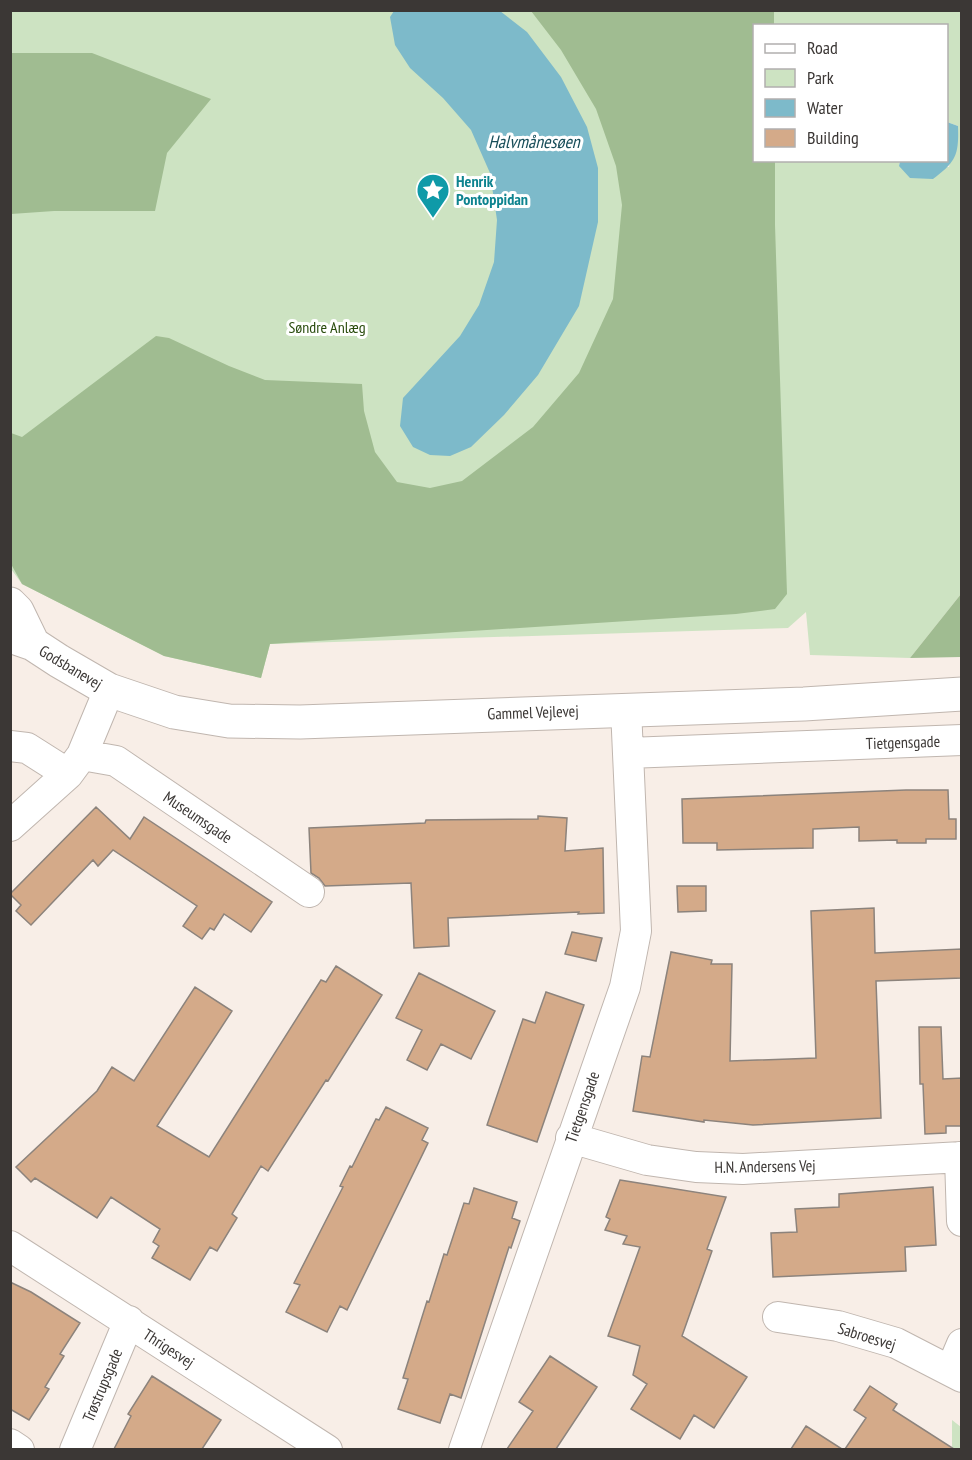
<svg xmlns="http://www.w3.org/2000/svg" width="972" height="1460" font-family="'PT Sans Narrow',sans-serif">
<rect width="100%" height="100%" fill="#f8eee7"/>
<path fill="#cde3c2" fill-rule="evenodd" d="M11,11h950v583l-51,64 -100,-3 -4,-43 -18,16 -518,16 -9,34 -97,-22 -142,-72 -11,-15zM754,26h192l1,96 11,4 -9,41 -50,-1 1,-6h-146z
M952,1420l9,7 1,22 -10,1z"/>
<path fill="#a0bc91" d="M531,11h243v14l-20,1v134l21,1v64l12,369 -12,15 -39,5 -466,30 -9,34 -97,-22 -142,-72 -11,-20v-131l11,4 134,-101 13,2 60,28 36,14 97,4 2,27 11,41 22,30 33,6 32,-7 71,-54 46,-54 34,-74 9,-94 -6,-39 -20,-57 -35,-59z
M11,53h81l119,46 -44,54 -12,58h-101l-43,3z
M961,594v63l-51,1z"/>
<path fill="#7dbaca" d="M394,11h106l27,21 34,45 26,50 11,41v54l-19,84 -41,69 -34,40 -33,32 -21,9 -20,-1 -17,-8 -13,-21 3,-28 57,-62 19,-31 15,-43 3,-42 -7,-47 -19,-43 -28,-32 -33,-30 -15,-23 -5,-28z
M947,122l11,4c1,29 -2,36 -25,53l-23,-1 -11,-12 1,-5 46,-1z"/>
<path fill="#d4aa89" stroke="#8c837c" stroke-width="1.5" d="M906,790h42l1,29h7v20h-30v4h-29v-3l-38,1v-14l-46,2v19l-96,2v-7h-34l-1,-44z
M96,807l34,32 14,-22 128,85 -21,30 -27,-18 -10,16 -4,-2 -8,11 -19,-13 14,-20 -84,-56 -15,16 -5,-6 -62,65 -15,-14 5,-6 -11,-11z
M538,816l29,2 -2,33 38,-3 1,65 -26,1 1,-2 -131,6 1,28 -35,2 -3,-65 -86,3 -6,-8 -8,-5 -2,-45 116,-5 1,-3 112,-1z
M677,886h29v25l-28,1z
M874,908l1,45 87,-4v29l-86,3 5,137 -128,7 -49,-5v2l-71,-11 9,-55 8,1 21,-105 41,8 -1,4h21l-2,97 86,-3 -5,-147z
M572,932l30,6 -6,23 -31,-7z
M336,966l46,29 -54,86 -2,-1 -58,91 -7,-5 -29,48 5,4 -20,33 -7,-4 -20,33 -38,-22 7,-12 -6,-4 7,-13 -49,-32 -14,21 -62,-40 -4,4 -15,-15 81,-76 15,-24 22,14 61,-94 37,24 -75,115 52,31 112,-177 5,2z
M419,973l76,38 -24,48 -30,-15 -14,26 -20,-10 15,-30 -26,-12z
M546,992l38,13 -47,137 -50,-17 36,-106 12,4z
M919,1027h22l2,52 19,-1v48h-16v7l-21,1 -2,-50h-3z
M386,1107l42,21 -6,12 6,3 -81,167 -7,-4 -13,26 -41,-20 14,-27 -6,-2 49,-96 -3,-1 10,-20 2,1 24,-48 3,1z
M620,1180l106,17 -19,52 5,2 -30,85 65,41 -33,51 -20,-13 -14,24 -49,-30 16,-25 -14,-9 7,-29 -32,-10 32,-89 -17,-3 4,-8 -22,-6 5,-11 -4,-2z
M933,1187l3,58 -31,2 1,24 -133,6 -2,-44 26,-1 -2,-23 44,-2v-13z
M474,1188l43,14 -5,16 8,3 -9,27 -2,-1 -48,151 -11,-4 -10,29 -42,-14 10,-30 -5,-1 24,-77 2,1 15,-48 3,1 17,-52 5,1z
M10,1282l21,10 49,31 -20,31 4,2 -19,31 4,2 -20,31 -19,-11z
M550,1356l47,31 -41,62h-49l26,-38 -14,-9z
M152,1376l69,44 -19,29h-88l17,-33 -3,-2z
M870,1386l27,18 -4,6 61,39h-109l21,-31 -12,-8z
M806,1426l36,23h-51z"/>
<g fill="none" stroke-linecap="round" stroke-linejoin="round">
<g stroke="#c0b6af" stroke-width="32">
<path id="minor" d="M10,746l17,2 41,26
M628,753l334,-13
M82,755l34,6 193,131
M10,826l58,-52 14,-19 27,-65
M571,1138l76,22 49,7 47,2 219,-12
M960,1157l2,64
M10,1246l317,204
M778,1317l60,9 58,17 66,34
M951,1370l11,-26
M10,1444l9,6
M75,1450l54,-129
M464,1450l161,-463 11,-56 -10,-222"/>
</g>
<g stroke="#c0b6af" stroke-width="35">
<path id="tertiary" d="M10,604l7,7 16,33
M10,636l23,8 26,17 50,29 65,22 55,9 71,1 504,-18 158,-10"/>
</g>
<use href="#minor" stroke="#fff" stroke-width="30"/>
<use href="#tertiary" stroke="#fff" stroke-width="33"/>
</g>
<defs>
<g id="sight-pin" transform="scale(1.725)"><path d="M0 17L-7.5 6A9.5 9.5 0 1 1 7.5 6Z" fill="#0f9aa8" stroke="#fff"/><path d="M0-6L1.8-2.2L6-1.7L2.9 1.2L3.7 5.4L0 3.3L-3.7 5.4L-2.9 1.2L-6-1.7L-1.8-2.2Z" fill="#fff"/></g>
</defs>
<g fill-rule="evenodd">
<use href="#sight-pin" x="433" y="190"/>
</g>
<g text-anchor="middle" dominant-baseline="central" stroke-width="6" stroke-linejoin="round" paint-order="stroke">
<g font-size="16" font-weight="bold" fill="#0d838f" stroke="#fff" text-anchor="start">
<text x="456" y="181">Henrik<tspan x="456" dy="18">Pontoppidan</tspan></text>
</g>
<g font-size="16" fill="#2a4c0e" stroke="#fff">
<text x="327" y="327">Søndre Anlæg</text>
</g>
<g font-size="16" fill="#3b3735" stroke="#fff">
<text transform="translate(71 667) rotate(31)">Godsbanevej</text>
<text transform="translate(533 712) rotate(-2)">Gammel Vejlevej</text>
<text transform="translate(903 742) rotate(-2)">Tietgensgade</text>
<text transform="translate(198 817) rotate(34)">Museumsgade</text>
<text transform="translate(582 1107) rotate(-71)">Tietgensgade</text>
<text transform="translate(765 1166) rotate(-1)">H.N. Andersens Vej</text>
<text transform="translate(867 1336) rotate(17)">Sabroesvej</text>
<text transform="translate(169 1348) rotate(33)">Thrigesvej</text>
<text transform="translate(102 1385) rotate(-67)">Trøstrupsgade</text>
</g>
<g font-size="18" font-style="italic" fill="#194e5a" stroke="#fff">
<text x="534" y="141">Halvmånesøen</text>
</g>
</g>
<rect width="972" height="1460" fill="none" stroke="#3b3735" stroke-width="24"/>
<rect x="753" y="24" width="195" height="138" fill="#ffffff" stroke="#b1afae" stroke-width="1.5"/>
<rect x="765" y="44" width="30" height="9" fill="#ffffff" stroke="#b1afae" stroke-width="1.5"/>
<text x="807" y="54" font-size="18" fill="#3b3735">Road</text>
<rect x="765" y="69" width="30" height="18" fill="#cde3c2" stroke="#b1afae" stroke-width="1.5"/>
<text x="807" y="84" font-size="18" fill="#3b3735">Park</text>
<rect x="765" y="99" width="30" height="18" fill="#7dbaca" stroke="#b1afae" stroke-width="1.5"/>
<text x="807" y="114" font-size="18" fill="#3b3735">Water</text>
<rect x="765" y="129" width="30" height="18" fill="#d4aa89" stroke="#b1afae" stroke-width="1.5"/>
<text x="807" y="144" font-size="18" fill="#3b3735">Building</text>
</svg>
